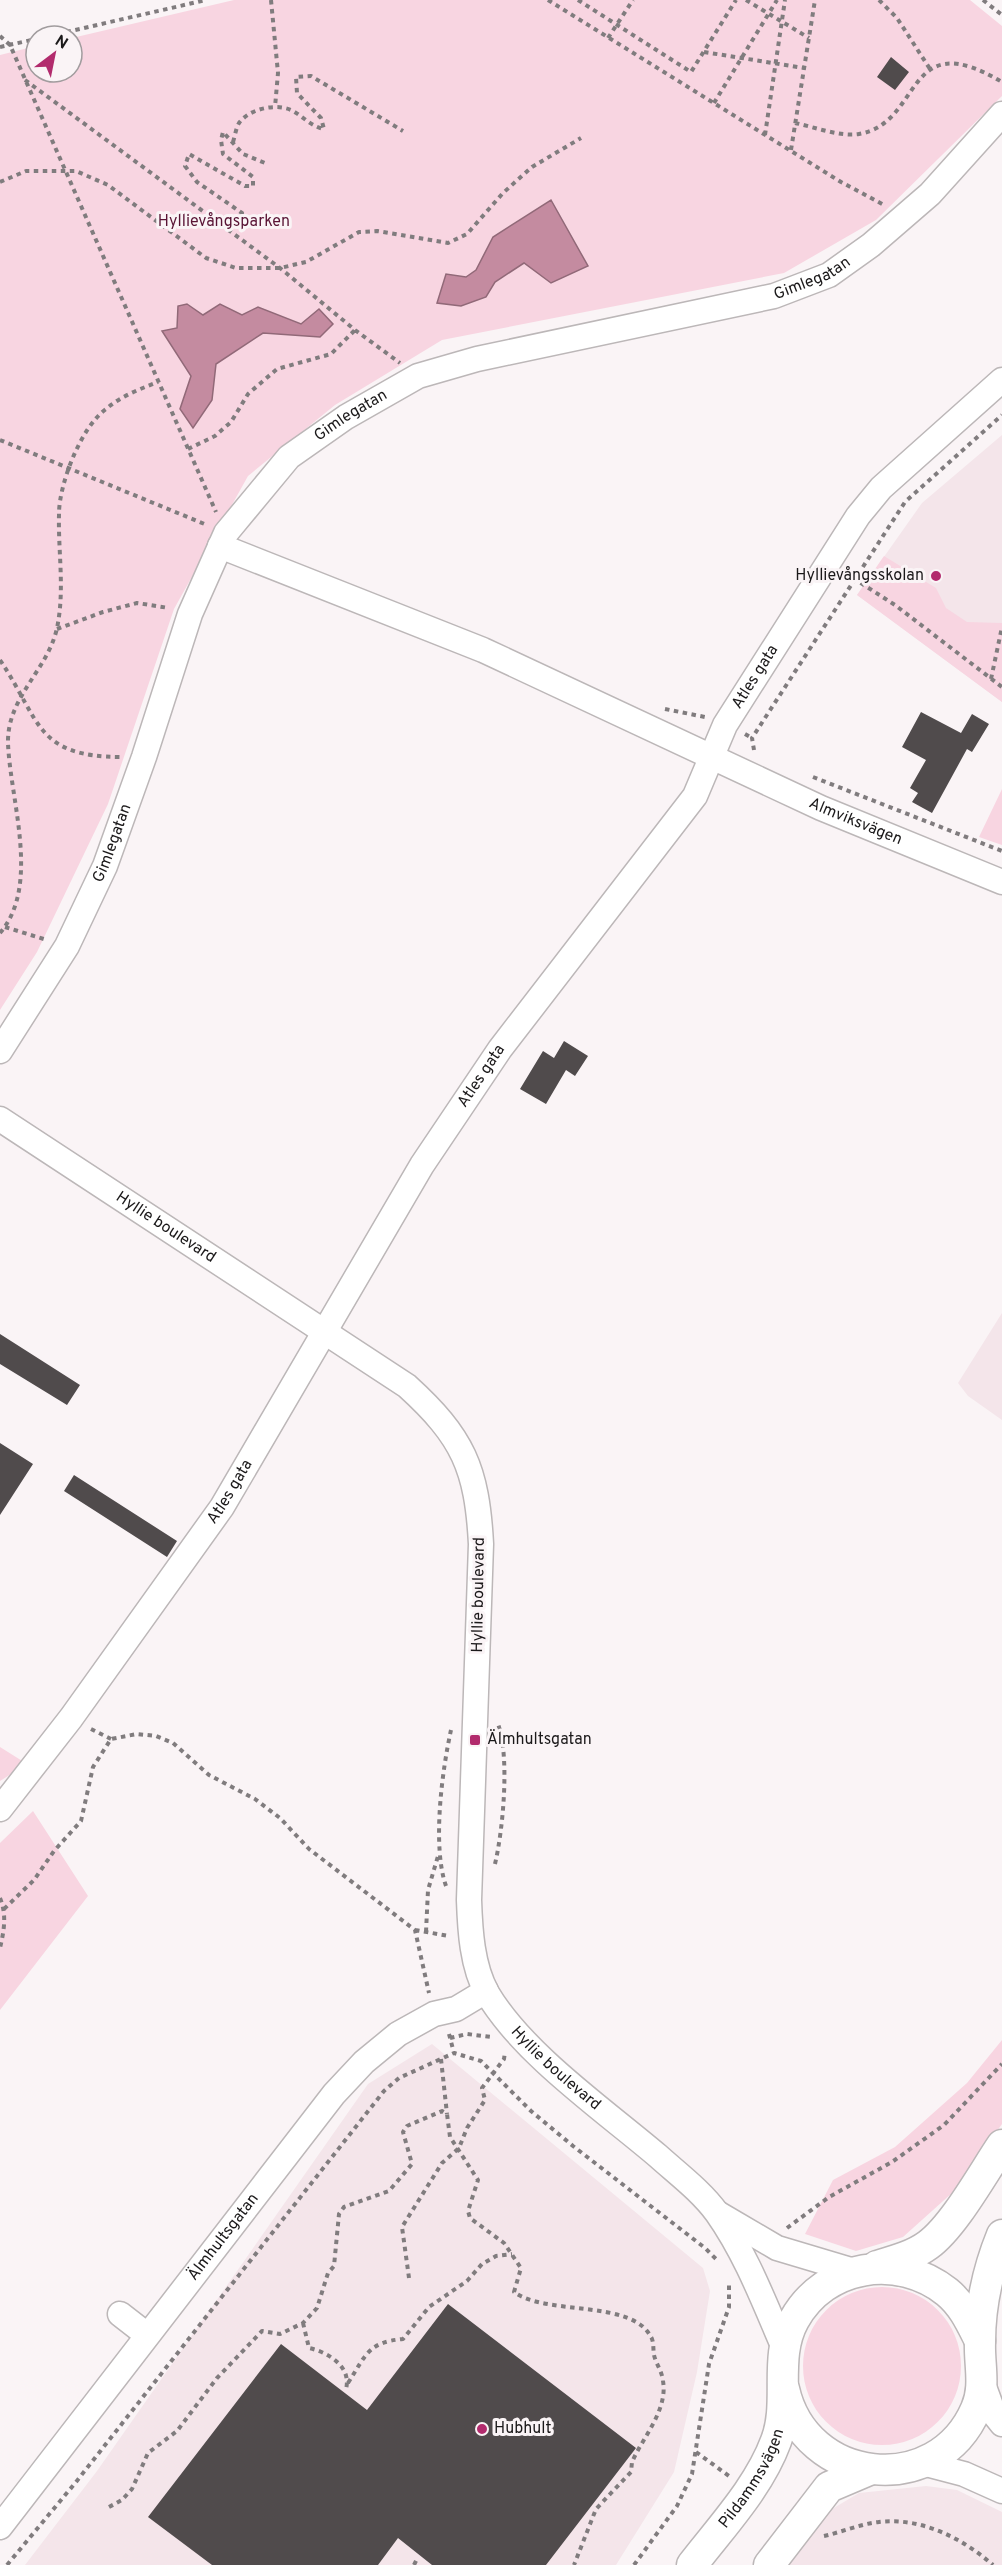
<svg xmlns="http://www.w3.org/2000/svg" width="1002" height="2565" font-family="Overpass,sans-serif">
<rect width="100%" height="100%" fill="#faf4f6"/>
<path fill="#f4e5ea" d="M1002,435v267l-145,-107 65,-92z
M1002,1313v107l-34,-24 -10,-13z
M432,2044l271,224 7,23 -13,81 -23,100 -58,93h-591l72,-94 271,-387z
M926,2486l31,4 45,22v53h-214l39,-53 32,-19z"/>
<path fill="#f8d5e1" d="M234,0h736l32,26v70l-126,124 -92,53 -342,67 -107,65 -87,71 -74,133 -66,195 -71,148 -37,58v-955l36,-9v26h36v-34z
M884,556l52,32 10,20 21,14 35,1v79l-145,-107z
M1002,789v56l-23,-8z
M0,1747l27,17 -27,17z
M33,1811l55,85 -88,114v-167z
M1002,2040v84l-50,69 -49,44 -47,14 -51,-17 28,-54 62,-33 72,-64z
M803 2366a79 79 0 1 1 158 0a79 79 0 1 1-158 0Z"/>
<path fill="#c48ba0" stroke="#916978" stroke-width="1.5" d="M551,200l37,66 -37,17 -27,-20 -29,19 -9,15 -25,9 -24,-3 9,-29 20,3 10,-7 17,-33z
M187,304l16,11 17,-11 22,11 16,-8 43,17 18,-15 14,15 -13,13 -57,-4 -47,31 -4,36 -19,28 -13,-19 11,-33 -29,-45 15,-3 1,-22z"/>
<path fill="#504b4c" d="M891,57l18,15 -14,18 -18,-13z
M921,712l40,21 11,-19 17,10 -17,28 -5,-3 -35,64 -20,-11 6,-9 -8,-5 16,-28 -24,-13z
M564,1041l24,15 -13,20 -9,-6 -20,34 -26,-15 23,-38 11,7z
M0,1334l80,51 -13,20 -67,-41z
M0,1443l33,21 -33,51z
M74,1475l103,66 -10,16 -103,-66z
M448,2304l188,144 -90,117h-114l-34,-27 -20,27h-166l-64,-48 133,-173 86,66z"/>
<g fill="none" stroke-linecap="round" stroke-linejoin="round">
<g stroke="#bcb7b8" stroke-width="27">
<g id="minor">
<path id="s1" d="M220,546l263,104 338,158 181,74"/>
<path id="s2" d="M0,1051l67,-105 38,-80 39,-109 46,-143 36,-81 63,-76 57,-40 72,-41 59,-17 297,-63 55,-21 42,-30 59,-51 72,-80"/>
<path id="s3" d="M0,1119l407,267c56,51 70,82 74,158l-12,356c1,30 3,66 18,93 36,61 117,117 171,163 20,18 43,35 59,57 29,41 47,89 67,135"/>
<path id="s4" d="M0,1809l71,-91 151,-211 200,-342 78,-116 195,-253 30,-71 133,-209 23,-28 121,-108"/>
<path d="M719,2214l58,34 77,23"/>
<path d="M120,2314l27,21"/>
<path d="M983,2384l11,30 8,10"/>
<path d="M922,2463l42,11 38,17"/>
<path id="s5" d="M0,2527l334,-433 30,-32 34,-28 36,-20 22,-5 30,-18"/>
</g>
</g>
<g stroke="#bcb7b8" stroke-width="33">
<g id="major">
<path d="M877,2266c17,-5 36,-10 51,-21 26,-19 55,-72 74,-100"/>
<path d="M784,2389c21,96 153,111 192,20 10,-23 3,-44 4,-67 0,-36 9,-75 22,-107"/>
<path id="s6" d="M692,2565c30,-39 67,-78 84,-124 15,-39 -3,-83 18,-121 31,-56 104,-67 153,-28 16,13 24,31 33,49"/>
<path d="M769,2565l60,-78 40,-17"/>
</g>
</g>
<path stroke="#807c7e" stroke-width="4" stroke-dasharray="4.5 4.5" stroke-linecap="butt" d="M271,0l7,73 -3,34
M548,0l293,182 45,24
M578,0l113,72 45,-72
M746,0l63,38
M879,0l18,18 33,51
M983,0l19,15
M0,36l10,9 206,467
M49,36l157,-36
M608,38l25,-38
M0,47l36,-8
M704,52l100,16
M25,80l255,188 75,62 45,33
M714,103l63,-103
M795,123c20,4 44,14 64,11 65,-11 44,-111 143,-52
M765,135l20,-135
M233,142c2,-6 3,-14 6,-19 10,-14 36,-20 52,-13 12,6 19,16 33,19l-3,-11 -24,-25 -1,-16 15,-1 92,55
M791,150l24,-150
M0,182l26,-11h50l32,14 98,73 30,10h44l26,-6 53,-30 18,-1 71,12 19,-9 36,-41 29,-26 49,-29
M217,221l20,-1 5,-7 -45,-31 -12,-16 4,-12 56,32h8v-9l-30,-23 -2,-14 2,-8 20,22 22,9
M0,440l207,85
M188,449l27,-13 16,-14 17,-28 29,-25 54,-15 24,-24
M853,578l42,27 107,82
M57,629l46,-17 34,-9 32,5
M0,660c41,61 35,97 122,97
M991,679l11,-52
M665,709l40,8
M745,734l7,4
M754,750l-2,-12 153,-236 97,-87
M813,777l189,74
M5,927l42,13
M0,933c41,-48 10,-133 8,-190 -1,-46 40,-73 49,-115 8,-38 1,-76 2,-114 0,-30 22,-87 47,-105 15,-13 34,-20 52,-27
M91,1729l20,10
M495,1864c8,-34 15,-107 3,-140
M446,1886c-14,-40 -4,-115 5,-156
M0,1898c7,17 4,33 0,50
M4,1909l30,-29 20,-29 27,-30 12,-54 18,-28 26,-5 19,2 17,7 36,32 46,24 25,19 29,31 106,81 14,63
M415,1930l34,6
M426,1932l2,-42 10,-34
M449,2034l5,19
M450,2038l17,-4 24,3
M441,2059l6,55
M787,2228l42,-31 63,-35 52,-37 58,-61
M409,2278l-7,-51 40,-64 17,-15 8,-20 18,-28 -3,-12 22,-29 1,-7
M303,2323l6,25c18,4 43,18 37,41
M348,2383c18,-28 20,-41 55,-44l26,-32 38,-26 15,-17 14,-8 16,-2
M696,2452l33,24
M109,2507l13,-7 10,-11 16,-36 29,-22 40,-53 45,-47 18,3 23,-11 14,-15 11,-35 6,-7 5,-52 5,-7 45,-16 23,-27 -9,-32 4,-6 35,-15 5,3 3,23 28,43 -10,31 2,7 34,25 17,25 -7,24c32,24 118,7 137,45 3,4 2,13 3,18 2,9 8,16 9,26 5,29 -20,56 -31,81l-1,10 -35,37 -22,56
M824,2536c18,-4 36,-12 55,-14 42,-5 83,16 114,43
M7,2565l69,-83 308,-391 15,-13 55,-25 27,8 50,50 42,35 132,102 13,13
M414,2565l4,-8
M634,2565l43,-59 15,-32 17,-110 20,-57v-25"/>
<use href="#minor" stroke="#fff" stroke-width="24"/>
<use href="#major" stroke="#fff" stroke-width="30"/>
</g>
<g fill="#b22b6d" stroke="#faf4f6" stroke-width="2">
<circle cx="936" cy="576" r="6"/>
<rect x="469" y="1734" width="12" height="12" rx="3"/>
<circle cx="482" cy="2429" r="6"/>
</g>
<g text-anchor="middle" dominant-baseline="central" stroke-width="6" stroke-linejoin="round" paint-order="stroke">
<g font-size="16" fill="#591435" stroke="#faf4f6">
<text x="224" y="222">Hyllievångsparken</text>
</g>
<g font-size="16" fill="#1b191a" stroke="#faf4f6">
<text stroke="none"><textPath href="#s2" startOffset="1226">Gimlegatan</textPath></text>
<text stroke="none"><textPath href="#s2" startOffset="741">Gimlegatan</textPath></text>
<text stroke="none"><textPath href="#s4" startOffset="1364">Atles gata</textPath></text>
<text stroke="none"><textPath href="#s1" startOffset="693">Almviksvägen</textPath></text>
<text stroke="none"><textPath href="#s2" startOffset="237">Gimlegatan</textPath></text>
<text stroke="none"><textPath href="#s4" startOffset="878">Atles gata</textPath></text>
<text stroke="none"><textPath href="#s3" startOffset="198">Hyllie boulevard</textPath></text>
<text stroke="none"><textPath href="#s4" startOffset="392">Atles gata</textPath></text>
<text transform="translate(479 1595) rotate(-89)">Hyllie boulevard</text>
<text stroke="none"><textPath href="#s3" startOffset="1222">Hyllie boulevard</textPath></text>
<text stroke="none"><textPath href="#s5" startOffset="366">Älmhultsgatan</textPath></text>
<text stroke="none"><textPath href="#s6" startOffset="106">Pildammsvägen</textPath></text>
</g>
<g font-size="16" fill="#1b191a" stroke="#faf4f6" text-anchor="start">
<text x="924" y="576" text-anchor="end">Hyllievångsskolan</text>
<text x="487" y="1740">Älmhultsgatan</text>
<text x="494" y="2429">Hubhult</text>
</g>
</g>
<g transform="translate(54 54) rotate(32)"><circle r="28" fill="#faf4f6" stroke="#a19c9e" stroke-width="1.5"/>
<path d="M0-4.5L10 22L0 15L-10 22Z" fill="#b22b6d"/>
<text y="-9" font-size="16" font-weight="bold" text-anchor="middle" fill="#1b191a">N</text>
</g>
</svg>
